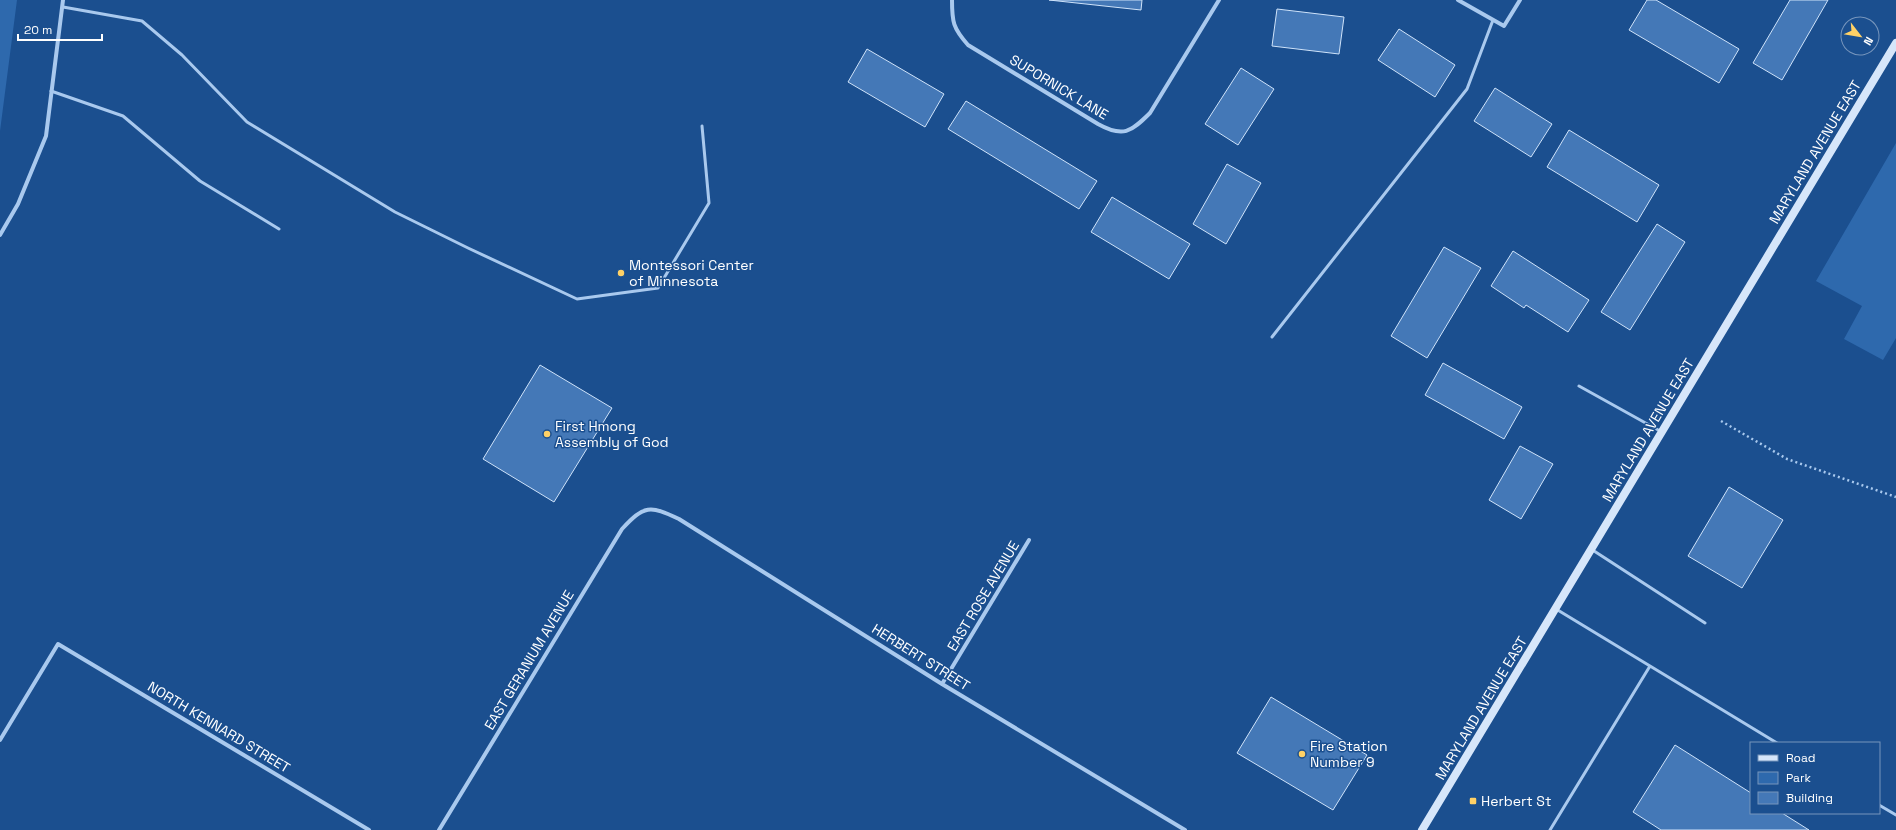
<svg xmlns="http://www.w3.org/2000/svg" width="1896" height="830" font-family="'Space Grotesk',sans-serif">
<rect width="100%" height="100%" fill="#1b4f8f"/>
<path fill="#2e69ad" d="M0,0h17l-17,131z
M1896,143v195l-13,22 -39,-21 18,-33 -46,-25z"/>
<path fill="#4478b7" stroke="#cfe3fa" d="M1049,0h93l-1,10z
M1647,0h9l83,49 -20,34 -90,-53z
M1790,0h38l-46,80 -29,-17z
M1277,9l67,8 -5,37 -67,-8z
M1399,29l56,36 -20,32 -57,-37z
M867,49l77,45 -19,33 -77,-45z
M1241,68l33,21 -36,56 -33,-21z
M1495,88l57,36 -21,33 -57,-36z
M966,101l131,80 -18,28 -131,-80z
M1569,130l90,55 -22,37 -90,-55z
M1227,164l34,19 -35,61 -33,-20z
M1112,197l78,47 -21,35 -78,-47z
M1657,224l28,18 -55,88 -29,-18z
M1444,247l37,21 -54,90 -36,-22z
M1513,251l76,49 -21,32 -42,-27 -2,3 -33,-22z
M1443,363l79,44 -18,32 -79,-44z
M540,365l72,43 -58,94 -71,-43z
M1520,446l33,18 -32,55 -32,-19z
M1729,487l54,33 -41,68 -54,-32z
M1271,697l96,58 -34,55 -96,-57z
M1675,745l76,48v20h31l27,17h-148l-28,-18z"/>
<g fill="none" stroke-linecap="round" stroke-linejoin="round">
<path stroke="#a9c9ee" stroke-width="2.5" stroke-dasharray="2 3" stroke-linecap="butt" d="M1721,421l66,38 109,38"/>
<path stroke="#a9c9ee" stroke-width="3" d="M63,7l79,14 40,34 65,67 148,90 73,36 109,51 81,-11 51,-85 -7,-77
M51,91l72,25 77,65 79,48
M1272,337l195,-248 26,-69
M1579,386l81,45
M1591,549l114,74
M1556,609l221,134
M1879,805l17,10
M1550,830l100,-164"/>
<path stroke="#a9c9ee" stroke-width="4" d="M952,0c0,22 1,28 16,45l130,79c25,14 33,8 52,-11l69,-113
M1458,0l46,26 16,-26
M0,235l18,-31 28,-68 17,-136
M942,684l87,-144
M0,740l58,-96 311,186
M439,830l183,-301c22,-24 28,-24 57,-10l263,165 243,146"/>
<path stroke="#d6e6fa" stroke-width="8" d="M1422,830l474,-787"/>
</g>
<g fill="#ffd166" stroke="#1b4f8f" stroke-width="1.5">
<circle cx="621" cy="273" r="4"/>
<circle cx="547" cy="434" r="4"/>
<circle cx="1302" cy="754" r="4"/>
<rect x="1469" y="797" width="8" height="8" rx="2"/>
</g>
<g text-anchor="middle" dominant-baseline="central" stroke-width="3" stroke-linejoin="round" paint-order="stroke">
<g font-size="14" fill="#fff" stroke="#1b4f8f">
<text transform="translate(1059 87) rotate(31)">SUPORNICK LANE</text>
<text transform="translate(1815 152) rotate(-59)">MARYLAND AVENUE EAST</text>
<text transform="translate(1648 430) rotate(-59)">MARYLAND AVENUE EAST</text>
<text transform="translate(983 596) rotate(-59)">EAST ROSE AVENUE</text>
<text transform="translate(921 657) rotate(32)">HERBERT STREET</text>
<text transform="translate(529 660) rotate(-59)">EAST GERANIUM AVENUE</text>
<text transform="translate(1481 708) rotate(-59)">MARYLAND AVENUE EAST</text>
<text transform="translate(219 727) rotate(31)">NORTH KENNARD STREET</text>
</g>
<g font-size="14" fill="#fff" stroke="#1b4f8f" text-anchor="start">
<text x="629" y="265">Montessori Center<tspan x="629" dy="16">of Minnesota</tspan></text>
<text x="555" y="426">First Hmong<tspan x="555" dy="16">Assembly of God</tspan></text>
<text x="1310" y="746">Fire Station<tspan x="1310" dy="16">Number 9</tspan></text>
<text x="1481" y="801">Herbert St</text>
</g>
</g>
<rect x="1750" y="742" width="130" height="72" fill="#1b4f8f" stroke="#7695bc"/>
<rect x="1758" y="755" width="20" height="6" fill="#d6e6fa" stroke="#7695bc"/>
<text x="1786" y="762" font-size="12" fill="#ffffff">Road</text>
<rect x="1758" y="772" width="20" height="12" fill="#2e69ad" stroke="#7695bc"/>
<text x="1786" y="782" font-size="12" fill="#ffffff">Park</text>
<rect x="1758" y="792" width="20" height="12" fill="#4478b7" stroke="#7695bc"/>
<text x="1786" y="802" font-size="12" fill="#ffffff">Building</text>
<g transform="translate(1860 36) rotate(121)"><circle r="19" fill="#1b4f8f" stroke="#7695bc"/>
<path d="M0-3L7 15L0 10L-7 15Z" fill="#ffd166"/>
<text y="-6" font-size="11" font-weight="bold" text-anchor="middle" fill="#ffffff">N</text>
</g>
<path d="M18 34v6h84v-6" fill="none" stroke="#ffffff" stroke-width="2"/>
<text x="24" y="34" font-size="12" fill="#ffffff" stroke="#1b4f8f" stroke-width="3" paint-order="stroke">20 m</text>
</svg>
